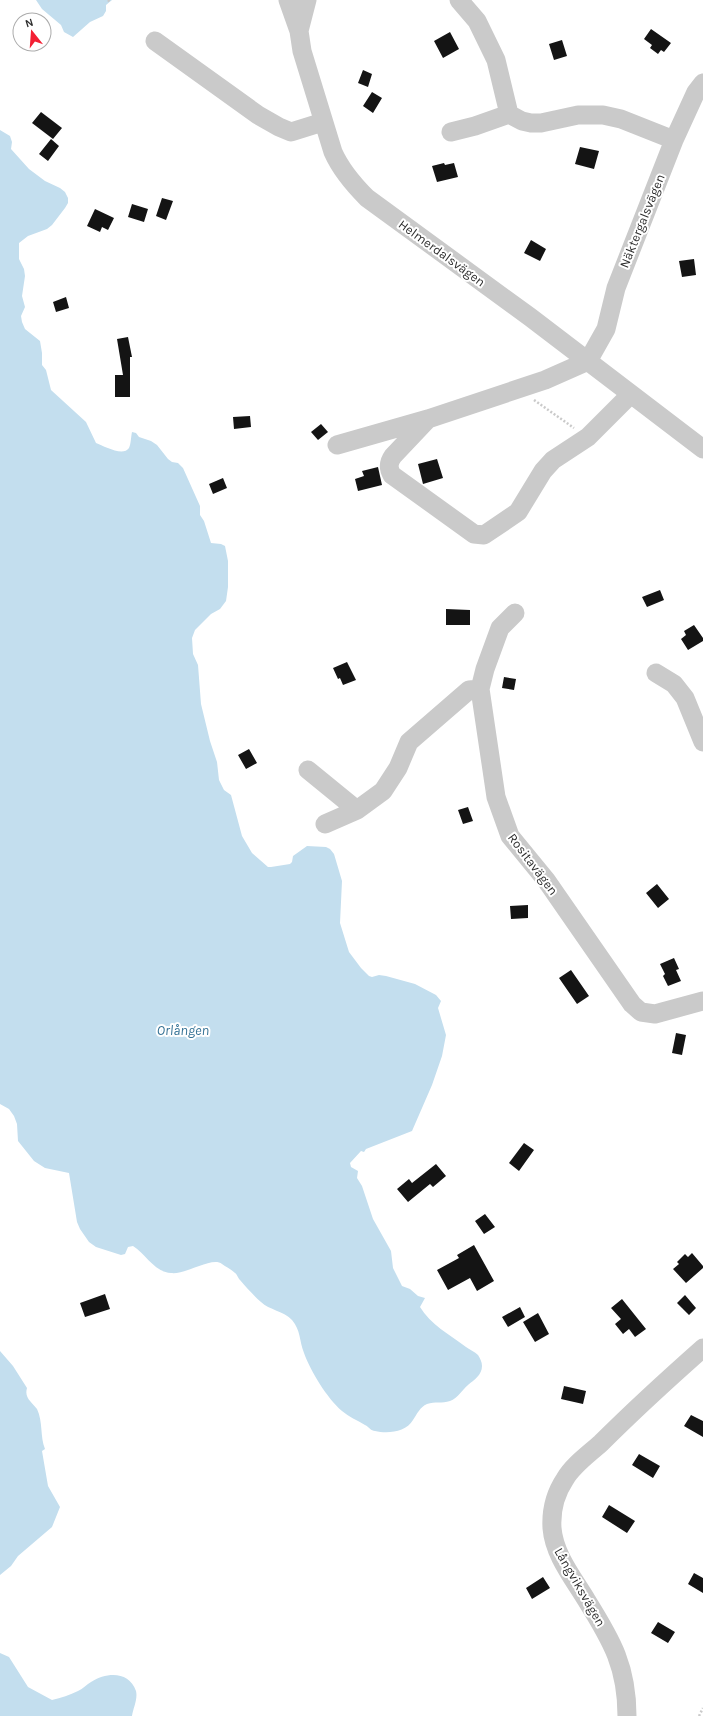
<svg xmlns="http://www.w3.org/2000/svg" width="703" height="1716" font-family="Karla,sans-serif">
<rect width="100%" height="100%" fill="#fff"/>
<path fill="#c3deee" d="M36,0h76l-6,5v6l-3,5 -13,6 -17,15 -9,-5 -3,-7 -19,-16z
M0,130l10,6 2,6 -1,7 18,20 16,12 15,7 5,4 3,6v5l-3,5 -13,17 -5,4 -19,7 -9,7v16l5,10 1,7 -3,20 3,11 -4,9 1,6 3,7 15,12 2,12v12l4,5 5,20 35,32 10,21c8,3 27,14 33,5 2,-4 2,-12 3,-16l4,1 3,4 12,4 6,4 11,14 4,3 6,1 5,5 17,38v9l4,6 7,22 10,1 4,2 3,15v26l-2,14 -6,8 -9,5 -16,16 -3,8 1,16 5,11 3,39 9,37 7,21 2,18 5,10 7,5 11,41 10,17 16,14h3l19,-3 2,-2 1,-6 14,-10 19,1 4,2 4,5 8,27 -2,42 9,29 12,16 8,8 3,1 7,-2 7,1 29,8 21,11 5,6 -3,7 8,27 -4,21 -10,29 -20,46 -46,18 -2,3 -3,-1 -11,12 1,4 7,4 -1,7 5,8 11,33 18,32 2,17 9,18 8,3 8,7 7,2 -5,9c10,17 30,28 46,40 3,2 9,5 12,8 2,3 4,7 4,11 0,9 -8,14 -14,19 -6,5 -10,13 -18,16 -8,3 -15,0 -23,3 -7,3 -10,10 -14,16 -7,12 -25,14 -38,11 -4,0 -6,-4 -10,-6 -8,-5 -16,-8 -23,-14 -15,-13 -31,-39 -38,-58 -5,-13 -3,-22 -12,-33 -8,-9 -23,-10 -31,-18 -7,-6 -15,-15 -21,-22 -2,-2 -3,-6 -5,-7 -4,-4 -9,-6 -13,-9 -10,-8 -36,11 -51,9 -17,-1 -25,-19 -38,-27l-5,1 -3,7 -4,1 -25,-8 -7,-5 -9,-13 -3,-7 -8,-49 -24,-5 -11,-7 -16,-20 -1,-17 -3,-8 -5,-7 -9,-5z
M0,1351l13,15 14,22c-3,10 5,14 10,21 6,12 3,28 8,40l-3,2 6,35 12,21 -8,20 -34,29 -7,10 -11,9z
M0,1653l9,4 19,30 24,13c9,-2 18,-5 26,-9 5,-2 9,-7 13,-9 16,-10 38,-11 45,9 2,8 -3,18 -4,25h-132z"/>
<path fill="#141414" d="M651,29l20,14 -7,9 -3,-2 -3,4 -8,-6 2,-3 -8,-6z
M450,32l9,17 -16,9 -9,-17z
M562,40l5,16 -13,4 -5,-16z
M363,70l9,4 -4,13 -10,-4z
M372,92l10,6 -9,15 -10,-7z
M41,112l21,16 -9,11 -21,-16z
M51,139l8,7 -11,15 -9,-7z
M580,147l19,4 -5,18 -19,-5z
M444,163l1,2 9,-2 4,14 -21,5 -5,-16z
M162,198l11,3 -7,19 -10,-4z
M132,204l16,5 -4,13 -16,-5z
M95,209l19,9 -6,12 -6,-3 -2,5 -13,-6z
M531,240l15,9 -6,12 -16,-8z
M694,259l2,16 -14,2 -3,-16z
M66,297l3,11 -13,4 -3,-10z
M128,337l4,20h-2v40h-15v-22h8l-6,-36z
M250,416l1,11 -17,2 -1,-12z
M321,424l7,8 -10,8 -7,-8z
M437,459l6,19 -20,6 -5,-20z
M378,467l4,18 -24,6 -3,-12 9,-3 -2,-5z
M223,478l4,10 -14,6 -4,-10z
M660,590l4,10 -17,7 -5,-10z
M446,609l24,1v15h-24z
M694,625l9,13v3l-15,9 -7,-11 5,-4 -2,-4z
M347,662l9,18 -13,5 -3,-7 -2,1 -5,-11z
M504,677l12,2 -2,11 -12,-2z
M249,749l8,14 -11,6 -8,-14z
M468,807l5,14 -10,3 -5,-14z
M657,884l12,15 -11,9 -12,-15z
M528,905v13l-17,1 -1,-13z
M674,958l5,11 -3,1 5,11 -13,5 -5,-10 2,-2 -5,-10z
M571,970l18,26 -12,8 -18,-26z
M676,1033l10,2 -4,20 -10,-2z
M524,1143l10,7 -15,21 -10,-8z
M436,1164l10,12 -13,11 -3,-3 -22,18 -11,-13 12,-10 3,4z
M485,1214l10,13 -11,7 -9,-13z
M474,1245l20,36 -17,10 -7,-13 -22,12 -11,-20 22,-12 -2,-3z
M692,1253l11,13v2l-17,15 -13,-14 6,-5 -2,-2 8,-8 3,3z
M105,1294l5,15 -25,8 -5,-14z
M685,1295l11,13 -7,7 -12,-12z
M622,1299l24,30 -11,8 -6,-8 -6,5 -8,-10 6,-5 -10,-11z
M520,1307l5,10 -17,10 -6,-10z
M538,1313l11,21 -14,8 -12,-20z
M564,1386l22,5 -3,13 -22,-5z
M691,1415l12,6v16l-19,-11z
M639,1454l21,12 -7,12 -21,-13z
M609,1505l26,16 -8,12 -25,-16z
M694,1573l9,5v15l-15,-9z
M543,1577l7,11 -18,11 -6,-11z
M658,1622l17,10 -7,11 -17,-10z"/>
<g fill="none" stroke-linecap="round" stroke-linejoin="round">
<path stroke="#cacaca" stroke-width="2.5" stroke-dasharray="2 2" stroke-linecap="butt" d="M108,0l2,2
M534,400l40,28
M699,1716l4,-8"/>
<path stroke="#cacaca" stroke-width="19" d="M288,0l11,31
M307,0l-8,31 3,20 31,101c8,18 20,32 34,46l163,119 173,132
M459,0l18,21 19,39 13,54 13,7 9,2h10l37,-8h25l18,4 53,21
M155,41l103,74 21,12 12,5 32,-10
M451,132l24,-6 34,-12
M428,419l-35,37c-5,7 -5,12 -1,19l82,59 10,1 34,-23 25,-41 10,-11 35,-23 43,-43
M337,445l91,-26 117,-39 43,-19 18,-32 10,-41 58,-148 22,-48 7,-9
M515,613l-15,15 -15,41 -5,20 16,108 14,39 36,44 86,124 9,8 14,2 48,-13
M656,673l18,11 11,14 18,44
M308,770l49,40
M325,824l32,-14 26,-19 15,-23 11,-26 60,-52 11,-1
M627,1716c0,-49 -15,-75 -40,-115 -13,-22 -33,-46 -35,-73 -1,-17 3,-34 13,-49 8,-14 24,-25 36,-36 33,-33 67,-64 102,-95"/>
</g>
<g text-anchor="middle" dominant-baseline="central" stroke-width="4" stroke-linejoin="round" paint-order="stroke">
<g font-size="13" fill="#2d2d2d" stroke="#fff">
<text transform="translate(642 221) rotate(-68)">Näktergalsvägen</text>
<text transform="translate(442 253) rotate(36)">Helmerdalsvägen</text>
<text transform="translate(533 864) rotate(53)">Rositavägen</text>
<text transform="translate(580 1587) rotate(60)">Långviksvägen</text>
</g>
<g font-size="14" font-style="italic" fill="#357295" stroke="#fff">
<text x="183" y="1030">Orlången</text>
</g>
</g>
<g transform="translate(32 32) rotate(343)"><circle r="19" fill="#ffffff" stroke="#ababab"/>
<path d="M0-3L7 15L0 10L-7 15Z" fill="#f32034"/>
<text y="-6" font-size="11" font-weight="bold" text-anchor="middle" fill="#2d2d2d">N</text>
</g>
</svg>
